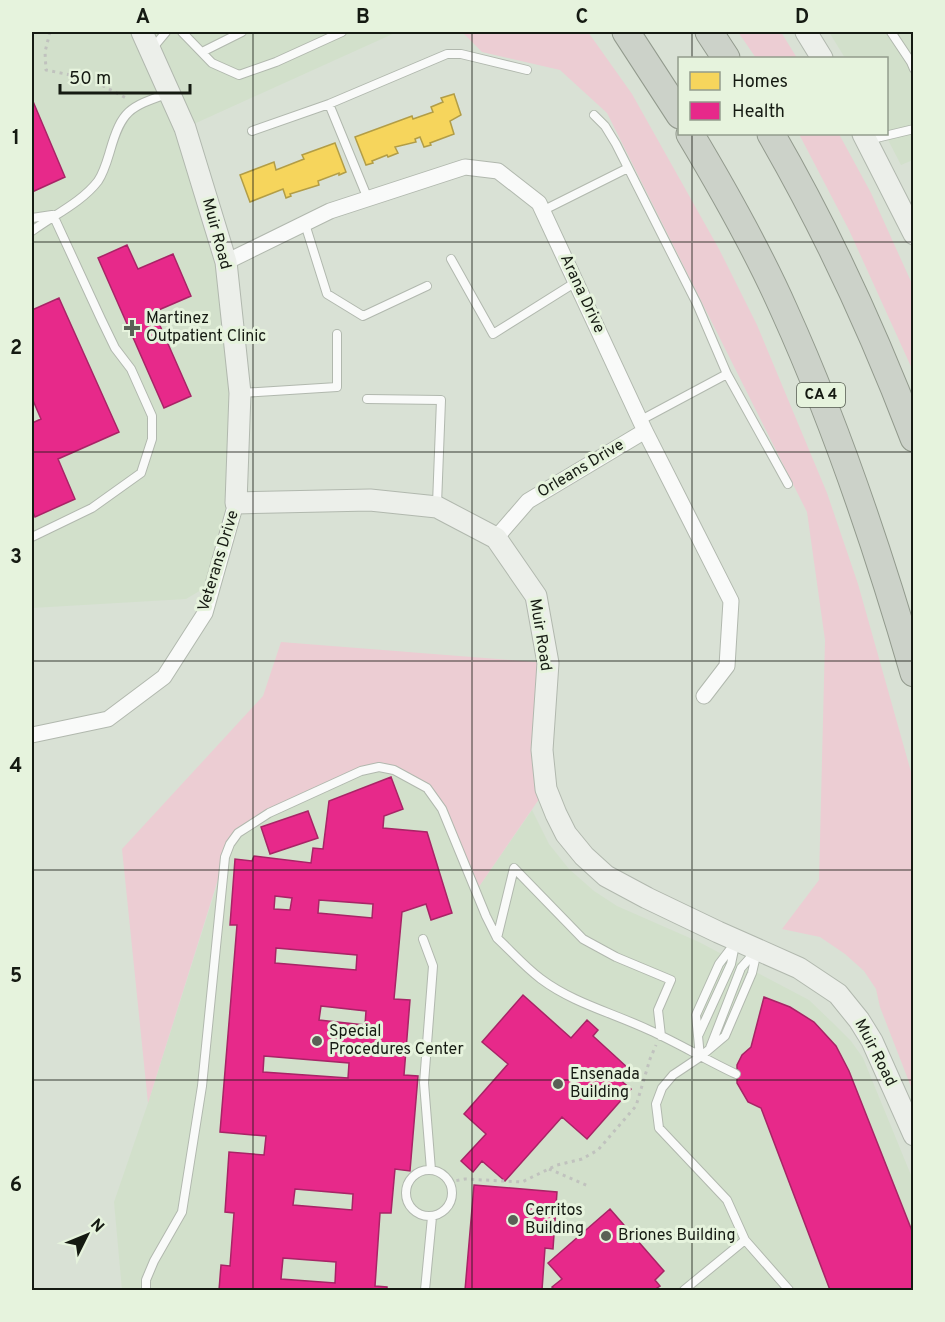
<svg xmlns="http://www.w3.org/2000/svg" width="945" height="1322" font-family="Overpass,sans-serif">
<rect width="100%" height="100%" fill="#d9e1d5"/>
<path fill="#d2e0cb" d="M32,32h365l-212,96 41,134 10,241 -23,80 -27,16 -154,9z
M829,32h84v128l-12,5 -16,-31 1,-76h-41z
M394,770l41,28 41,93 56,-81 17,34 20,25 25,22 23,15 82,36 110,58 25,24 17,17 12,17 50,122v110h-791l-8,-88 34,-99 82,-259 19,-19 112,-54z"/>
<path fill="#eccdd3" d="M462,32h126l44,62 87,155 38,76 70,168 31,91 55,195v313l-33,-85 -4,-18 -12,-18 -19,-17 -25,-17 -38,-8 37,-49 6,-240 -18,-128 -200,-399 -47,-43 -78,-18z
M738,32h43l16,26h-41z
M799,134h40l32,59 42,93v85l-64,-141z
M281,642l267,21 -2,126 -70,102 -34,-82 -15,-21 -48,-21 -110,46 -31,20 -13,24 -77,246 -26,-254 141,-153z"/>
<path fill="#f6d55c" stroke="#b29d46" stroke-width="1.5" d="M454,94l7,21 -11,6 4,13 -24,9 1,2 -7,2 -4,-10 -5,2 1,3 -21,5 3,6 -10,4 -1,-2 -15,6 1,2 -7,2 -11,-28 57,-21 1,3 20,-7 -2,-5 12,-5 -2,-4z
M335,143l11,29 -7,3v-2l-21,8 1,4 -29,9 1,2 -5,2 -3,-9 -33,13 -10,-27 34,-13 2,8 28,-11 -2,-4z"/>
<path fill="#e7298a" stroke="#a82466" stroke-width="1.5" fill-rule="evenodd" d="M32,99l33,78 -33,15z
M127,245l11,24 35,-15 18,42 -37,16 37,84 -27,12 -66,-150z
M59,298l60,134 -61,27 17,40 -40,18 -3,-7v-87l9,-4 -9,-21v-88z
M391,777l12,32 -19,7 -1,12 44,4 25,81 -21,7 -5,-16 -24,8 -8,87 16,1 -6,75 14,1 -8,95 -15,-2 -4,44h-11l-5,73 12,1v3h-168l2,-25 9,1 4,-53 -9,-1 4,-60 35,3 2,-19 -46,-4 17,-207h-7l5,-66 17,2 2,-5 57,7 2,-15 10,1 6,-48zM275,896l17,2 -2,12 -16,-1zM319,900l54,4 -1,14 -54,-5zM276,948l81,7 -1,15 -81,-7zM321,1006l45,5 -1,14 -46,-5zM264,1056l85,7 -1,15 -85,-6zM295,1189l58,5 -1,16 -59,-5zM283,1258l53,4 -1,21 -54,-4z
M308,811l10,27 -48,16 -9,-27z
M523,995l48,43 16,-18 11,10 -5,6 35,32 -9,11 12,10 -44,50 -25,-22 -57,64 -23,-20 -9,11 -12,-11 25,-27 -22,-20 44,-50 -26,-22z
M764,997l26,10 24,15 22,24 13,25 65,165v54h-84l-69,-182 -13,-6 -11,-19v-18l5,-10 9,-8z
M474,1185l83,7 -4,57 -8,-1 -3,42h-77z
M610,1209l54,62 -9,9 5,6 -6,4h-99l-3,-3 10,-8 -14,-16z"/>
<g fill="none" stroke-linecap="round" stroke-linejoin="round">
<g stroke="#b1b8ae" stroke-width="10">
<path id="lane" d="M182,32l30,31 27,12 37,-13 66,-30
M891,32l20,30 3,7
M151,50l15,-18
M202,52l40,-20
M329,104l39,95
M594,115l11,11 11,18 81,160 30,70 61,110
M252,131l77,-27 118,-50h14l66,16
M868,140l46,-11
M542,211l86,-43
M32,218l20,-3
M305,224l22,70 36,22 64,-30
M32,231c22,-16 50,-29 66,-50 6,-9 9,-20 12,-30 12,-42 20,-44 59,-58
M451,259l42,75 83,-52
M242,393l95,-6v-53
M367,399l74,1 -4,104
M641,420l86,-46
M32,537l60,-29 49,-35 11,-34v-23l-21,-47 -16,-21 -14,-29 -48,-104
M423,939l10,27 -9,117 7,87
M699,1034l32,-70 4,-19
M661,1036l-3,-26 13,-30 -55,-23 -33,-18 -69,-71 -17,70c14,13 28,29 44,41 32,24 72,34 108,51 29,13 57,30 87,44
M710,1048l31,-80 15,-17
M700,1057l-4,-42 23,-51 16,-21
M406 1193a23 23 0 1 1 46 0a23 23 0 1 1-46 0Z
M745,1240l-18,-40 -68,-72 -3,-24 6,-16 11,-13 27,-18 25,-21 27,-63 5,-22
M146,1290v-10l8,-19 28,-49 20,-126 23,-229 5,-13 8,-11 31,-20 92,-42 18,-4 15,3 33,18 15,21 44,107 11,22
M425,1290l7,-73
M684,1290l61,-50 44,50"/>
</g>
<g stroke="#b1b8ae" stroke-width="17">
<path id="street" d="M226,262l104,-51 135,-44 33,4 41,32 106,228 86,170 -4,65 -23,30
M496,538l32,-37 117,-70
M32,735l76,-16 56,-42 41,-64 31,-110"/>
</g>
<g stroke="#b1b8ae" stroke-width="23">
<path id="secondary" d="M142,32l43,96 41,134 14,131 -4,110 134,-3 67,7 59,31 40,58 12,67 -6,87 4,39 10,25 10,20 18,22 22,20 41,22 71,34 81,36 39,26 21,26 13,21 42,94
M806,32l16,26
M863,134l51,100"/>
</g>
<g stroke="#929a8d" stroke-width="29">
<path id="highway" d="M626,32l54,83
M709,32l17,26
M690,134c34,57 67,115 94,176 53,117 94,239 130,363
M771,134c56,97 103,199 143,304"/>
</g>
<path stroke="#c0c2be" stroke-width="3" stroke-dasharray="3 4.5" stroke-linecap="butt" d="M50,32l-5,20 1,18 44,9 38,20
M549,1169l39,17
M449,1182l16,-3 57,3 35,-17 25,-6 16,-9 38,-44 14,-47 6,-14"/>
<use href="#lane" stroke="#f9faf9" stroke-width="8"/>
<use href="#street" stroke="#f9faf9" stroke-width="15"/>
<use href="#secondary" stroke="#ecefea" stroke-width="21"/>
<use href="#highway" stroke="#ccd2c9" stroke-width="27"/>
</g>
<path fill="none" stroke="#151a12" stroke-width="1.5" stroke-opacity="0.55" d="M253,32v1258M472,32v1258M692,32v26M692,134v1156M32,242h882M32,452h882M32,661h882M32,870h882M32,1080h882"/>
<g fill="#5a6056" stroke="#e6f3dd" stroke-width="2">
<path d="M129 319h6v6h6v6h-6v6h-6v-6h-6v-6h6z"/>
<circle cx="317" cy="1041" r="6"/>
<circle cx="558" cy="1084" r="6"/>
<circle cx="513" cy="1220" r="6"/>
<circle cx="606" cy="1236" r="6"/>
</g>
<g text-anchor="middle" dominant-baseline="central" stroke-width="6" stroke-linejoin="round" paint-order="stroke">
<rect fill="#e6f3dd" stroke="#545b4f" stroke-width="1.5" x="797" y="383" width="48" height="24" rx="4.5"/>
<g font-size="15" font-weight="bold" fill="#151a12">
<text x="821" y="395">CA 4</text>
</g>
<g font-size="16" fill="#151a12" stroke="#e6f3dd">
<text transform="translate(216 234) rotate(75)">Muir Road</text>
<text transform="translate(582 294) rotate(65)">Arana Drive</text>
<text transform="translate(581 469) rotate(-31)">Orleans Drive</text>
<text transform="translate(219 561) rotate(-73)">Veterans Drive</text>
<text transform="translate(540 635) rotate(81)">Muir Road</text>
<text transform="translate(875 1053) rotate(63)">Muir Road</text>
</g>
<g font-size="16" fill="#151a12" stroke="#e6f3dd" text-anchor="start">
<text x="146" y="319">Martinez<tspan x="146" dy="18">Outpatient Clinic</tspan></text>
<text x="329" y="1032">Special<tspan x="329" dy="18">Procedures Center</tspan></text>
<text x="570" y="1075">Ensenada<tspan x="570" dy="18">Building</tspan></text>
<text x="525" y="1211">Cerritos<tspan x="525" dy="18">Building</tspan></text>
<text x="618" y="1236">Briones Building</text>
</g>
</g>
<rect width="945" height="1322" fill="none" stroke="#e6f3dd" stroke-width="66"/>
<rect x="678" y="57" width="210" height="78" fill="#e6f3dd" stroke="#929c8c" stroke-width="1.5"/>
<rect x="690" y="72" width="30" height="18" fill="#f6d55c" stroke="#929c8c" stroke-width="1.5"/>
<text x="732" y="87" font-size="18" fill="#151a12">Homes</text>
<rect x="690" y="102" width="30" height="18" fill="#e7298a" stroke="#929c8c" stroke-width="1.5"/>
<text x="732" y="117" font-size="18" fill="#151a12">Health</text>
<g transform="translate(87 1235) rotate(47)" stroke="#e6f3dd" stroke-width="4.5" paint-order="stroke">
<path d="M0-4.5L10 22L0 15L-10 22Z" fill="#151a12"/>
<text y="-9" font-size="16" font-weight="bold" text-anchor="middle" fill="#151a12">N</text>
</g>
<path d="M60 84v9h130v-9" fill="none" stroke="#151a12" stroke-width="3"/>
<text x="69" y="84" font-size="18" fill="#151a12" stroke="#e6f3dd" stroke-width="4.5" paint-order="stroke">50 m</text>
<rect x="33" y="33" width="879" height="1256" fill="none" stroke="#151a12" stroke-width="2"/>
<g font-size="20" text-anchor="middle" font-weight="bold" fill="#151a12">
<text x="143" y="23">A</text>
<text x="363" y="23">B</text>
<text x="582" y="23">C</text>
<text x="802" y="23">D</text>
<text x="16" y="144">1</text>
<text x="16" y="354">2</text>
<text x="16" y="563">3</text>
<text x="16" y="772">4</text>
<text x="16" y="982">5</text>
<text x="16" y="1191">6</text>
</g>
</svg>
